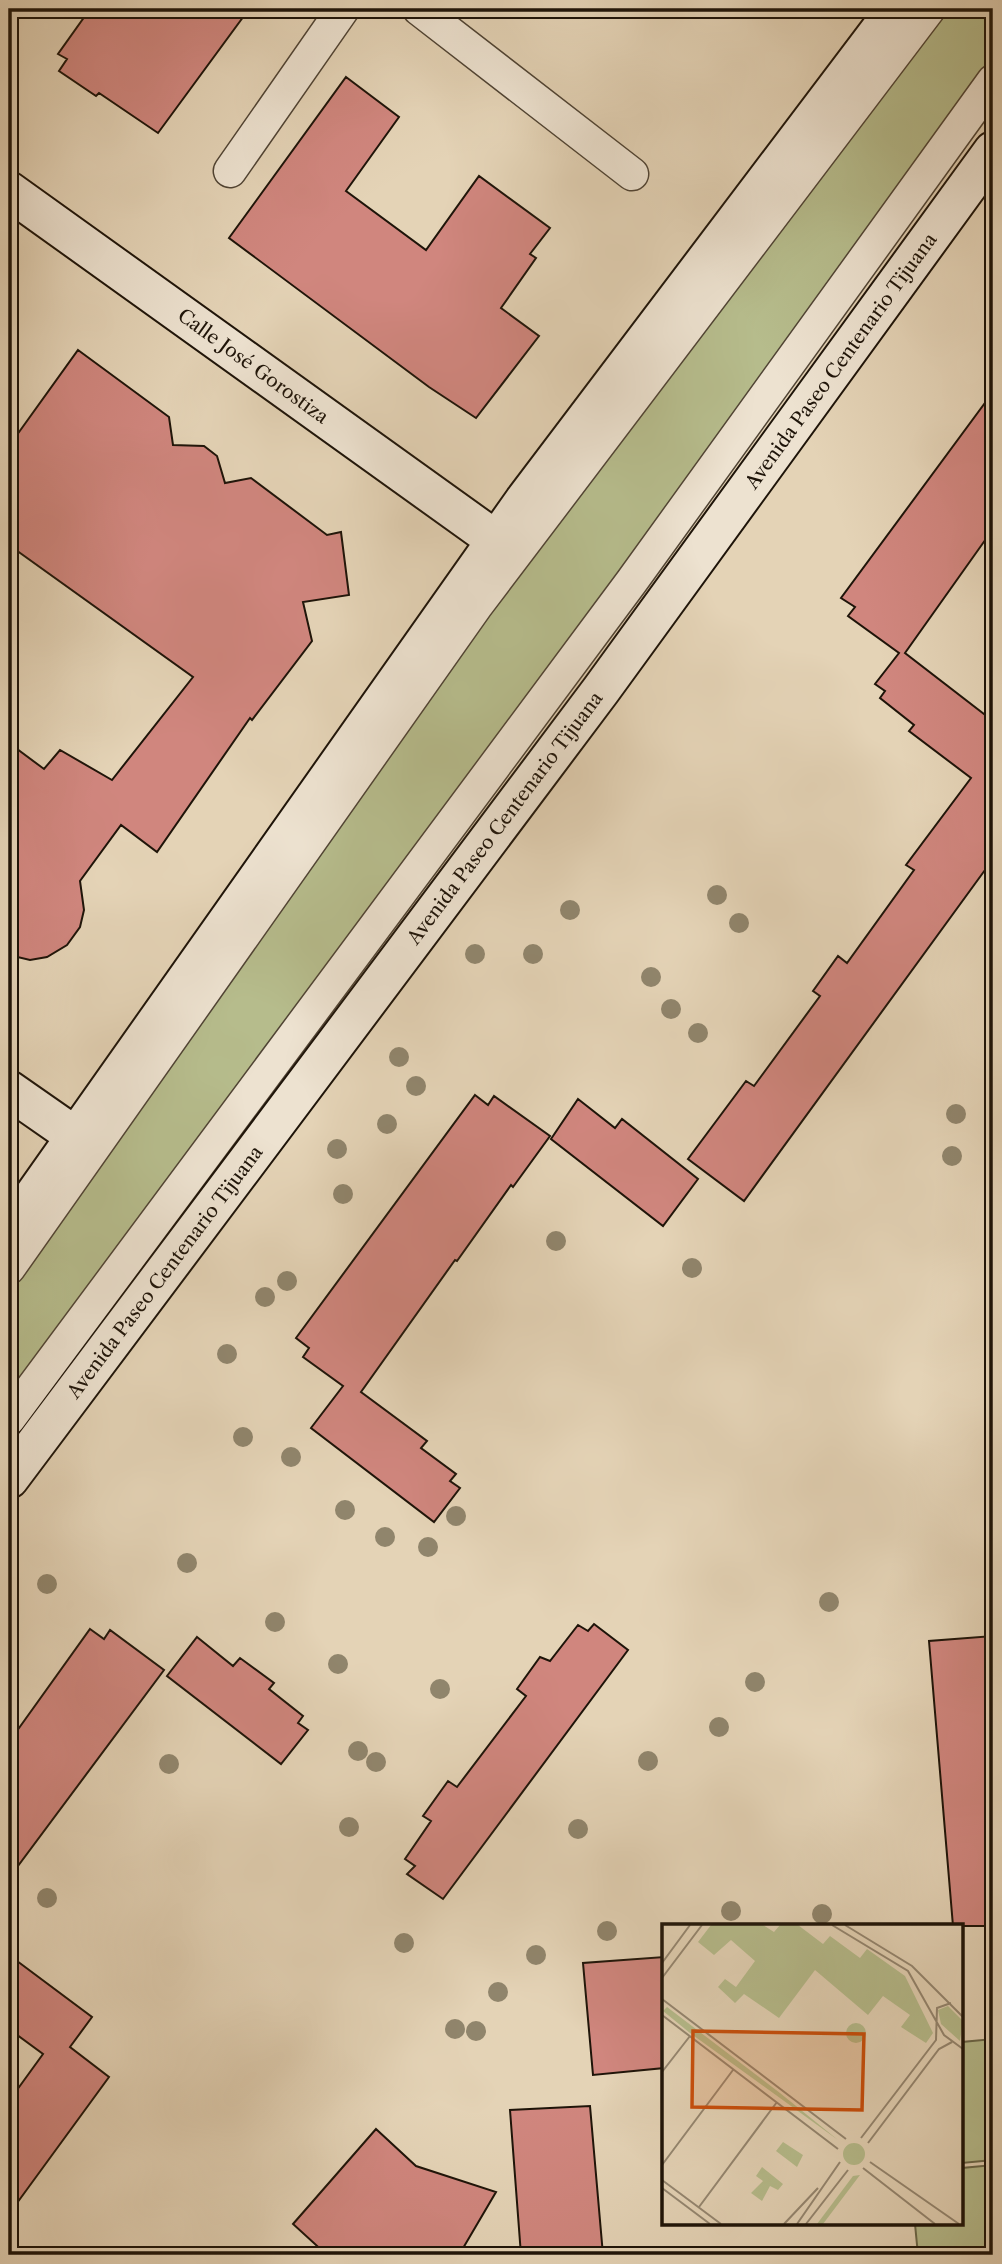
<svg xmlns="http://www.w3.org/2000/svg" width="1002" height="2264" viewBox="0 0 1002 2264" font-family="'Libre Caslon Text',serif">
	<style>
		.green { fill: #b6bc8c; stroke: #6a684a; stroke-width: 2 }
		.building { fill: #d0867e; stroke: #1e1409; stroke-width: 2 }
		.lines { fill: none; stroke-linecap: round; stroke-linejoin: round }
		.lane-casing { stroke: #504434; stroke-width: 35 }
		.secondary-casing { stroke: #1e1409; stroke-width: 42 }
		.lane { stroke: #ede2d0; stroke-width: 32 }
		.secondary { stroke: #ede2d0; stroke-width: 38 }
		.tree { fill: #90856c }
		.labels { text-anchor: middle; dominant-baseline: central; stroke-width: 6; stroke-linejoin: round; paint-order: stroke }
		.street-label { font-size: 19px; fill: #1e1409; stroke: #ede2d0 }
		.inset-road { fill: none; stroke: #958771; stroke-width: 2 }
		.view { fill: #ca4f0c; fill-opacity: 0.15; stroke: #ca4f0c; stroke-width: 3.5 }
		.inset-edge { fill: none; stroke: #1e1409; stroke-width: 3.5 }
	</style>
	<rect width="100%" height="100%" fill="#e4d3b6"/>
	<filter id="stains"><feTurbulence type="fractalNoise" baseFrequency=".00286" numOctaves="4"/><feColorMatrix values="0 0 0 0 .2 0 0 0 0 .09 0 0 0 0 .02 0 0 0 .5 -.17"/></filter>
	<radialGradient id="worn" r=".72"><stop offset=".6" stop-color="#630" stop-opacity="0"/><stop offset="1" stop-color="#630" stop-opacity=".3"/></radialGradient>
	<!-- green -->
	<path class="green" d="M930,9H993V77L9,1420V1289L467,625Z
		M993,2039V2160L962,2163V2042Z
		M993,2165V2255H918L915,2224H962V2168Z"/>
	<!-- building -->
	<path class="building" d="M90,9H249L158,133L99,93L96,96L59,71L67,59L58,54Z
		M346,77L399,117L346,191L426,250L479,176L550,228L530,254L536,258L501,308L539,336L476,418L429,387L229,238Z
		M78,350L169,417L173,445L204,446L217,456L225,483L251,478L327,535L341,532L349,595L303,602L312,641L252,720L250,718L157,852L121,825L80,881L84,910L80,927L67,945L47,957L30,960L9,955V743L44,769L60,750L112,780L193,677L9,545V446Z
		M993,392V529L905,653L993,721V859L744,1201L688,1159L746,1081L754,1086L820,996L813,991L838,956L847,963L914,870L906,865L971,778L909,731L914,725L880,698L885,691L875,684L899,653L848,616L855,607L841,598Z
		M475,1095L488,1105L494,1096L550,1136L513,1187L511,1185L457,1261L455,1260L361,1392L427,1441L421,1448L456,1474L450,1481L460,1488L434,1522L311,1428L343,1386L303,1357L309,1348L296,1338Z
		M578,1099L615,1128L622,1119L698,1179L663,1226L551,1139Z
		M594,1624L628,1650L443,1899L407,1874L415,1866L405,1859L431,1821L423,1816L448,1781L457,1787L526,1696L517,1689L540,1657L550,1661L578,1625L588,1631Z
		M90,1629L104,1639L110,1630L164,1670L9,1878V1742Z
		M993,1636V1926H953L929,1641Z
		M197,1637L233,1666L240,1658L274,1683L269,1689L303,1716L298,1723L308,1730L281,1764L167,1676Z
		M9,1955L92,2017L70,2047L109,2077L9,2214V2101L43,2054L9,2029Z
		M664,1957V2068L593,2075L583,1963Z
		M590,2106L603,2255H521L510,2110Z
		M376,2129L416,2166L496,2192L459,2255H327L293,2224Z"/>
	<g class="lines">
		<!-- lane casing -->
		<g class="lane-casing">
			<path id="lane" d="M419,9L632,174
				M230,171L343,9
				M9,1268L477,605L929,9
				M9,1419L632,581L993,81"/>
		</g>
		<!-- secondary casing -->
		<g class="secondary-casing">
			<path id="secondary" d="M9,191L497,541
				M9,1090L75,1136
				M9,1231L524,501L896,9
				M9,1479L601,690L993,151"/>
		</g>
		<!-- lane -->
		<use href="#lane" class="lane"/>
		<!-- secondary -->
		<use href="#secondary" class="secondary"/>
	</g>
	<!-- trees -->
	<g class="tree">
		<circle cx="717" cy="895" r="10"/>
		<circle cx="570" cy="910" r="10"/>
		<circle cx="739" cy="923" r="10"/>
		<circle cx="475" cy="954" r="10"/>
		<circle cx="533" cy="954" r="10"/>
		<circle cx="651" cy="977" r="10"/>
		<circle cx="671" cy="1009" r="10"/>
		<circle cx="698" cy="1033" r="10"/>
		<circle cx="399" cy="1057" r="10"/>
		<circle cx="416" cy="1086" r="10"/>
		<circle cx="956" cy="1114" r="10"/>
		<circle cx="387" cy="1124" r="10"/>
		<circle cx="337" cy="1149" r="10"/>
		<circle cx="952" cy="1156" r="10"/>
		<circle cx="343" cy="1194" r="10"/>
		<circle cx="556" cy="1241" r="10"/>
		<circle cx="692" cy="1268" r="10"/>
		<circle cx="287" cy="1281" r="10"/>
		<circle cx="265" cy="1297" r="10"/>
		<circle cx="227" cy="1354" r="10"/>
		<circle cx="243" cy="1437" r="10"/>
		<circle cx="291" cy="1457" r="10"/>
		<circle cx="345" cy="1510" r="10"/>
		<circle cx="456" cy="1516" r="10"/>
		<circle cx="385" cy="1537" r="10"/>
		<circle cx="428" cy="1547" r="10"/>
		<circle cx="187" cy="1563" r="10"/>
		<circle cx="47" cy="1584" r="10"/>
		<circle cx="829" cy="1602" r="10"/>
		<circle cx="275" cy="1622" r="10"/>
		<circle cx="338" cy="1664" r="10"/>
		<circle cx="755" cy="1682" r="10"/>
		<circle cx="440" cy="1689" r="10"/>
		<circle cx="719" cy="1727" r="10"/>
		<circle cx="358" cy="1751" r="10"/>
		<circle cx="648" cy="1761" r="10"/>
		<circle cx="376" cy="1762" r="10"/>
		<circle cx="169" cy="1764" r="10"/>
		<circle cx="349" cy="1827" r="10"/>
		<circle cx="578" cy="1829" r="10"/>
		<circle cx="47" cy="1898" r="10"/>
		<circle cx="731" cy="1911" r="10"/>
		<circle cx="822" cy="1914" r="10"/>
		<circle cx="607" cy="1931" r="10"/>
		<circle cx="404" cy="1943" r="10"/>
		<circle cx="536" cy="1955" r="10"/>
		<circle cx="498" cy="1992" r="10"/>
		<circle cx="455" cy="2029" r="10"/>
		<circle cx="476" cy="2031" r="10"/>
	</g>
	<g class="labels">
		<!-- street labels -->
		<g class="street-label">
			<text transform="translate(841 361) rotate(-54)">Avenida Paseo Centenario Tijuana</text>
			<text transform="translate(253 366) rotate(36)">Calle José Gorostiza</text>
			<text transform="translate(505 818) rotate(-53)">Avenida Paseo Centenario Tijuana</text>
			<text transform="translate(165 1272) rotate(-53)">Avenida Paseo Centenario Tijuana</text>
		</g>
	</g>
	<!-- overview -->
	<g transform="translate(662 1924)">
		<rect width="301" height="301" fill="#e4d3b6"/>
		<path d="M49,1H101L112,8L118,1H136L161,20L168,12L198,34L205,25L243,52L271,109L264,119L239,103L248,91L221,72L206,91L153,46L117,94L82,70L73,79L56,63L63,55L74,63L93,37L69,16L52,31L36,18ZM286,82L301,97L298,117L279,100L276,86ZM5,83L118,169L176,216L28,109L1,87ZM184 109a10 10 0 1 1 20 0a10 10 0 1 1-20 0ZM121,218L141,231L135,243L114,227ZM181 230a11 11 0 1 1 22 0a11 11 0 1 1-22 0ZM100,243L121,260L116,266L108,262L100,277L89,269L101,257L94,252ZM198,251L161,300H155L191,252Z" fill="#b6bc8c"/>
		<path class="inset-road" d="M170,1L246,47L282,111L301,125M183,1L250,42L301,93M0,39L28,1M0,54L40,1M0,75L184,215M0,91L176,225M0,148L28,112M199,214L274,116L275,84L289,79M206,219L277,125L290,118M208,238L297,300M0,241L71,146M201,244L273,300M0,256L59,300M0,264L48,300M37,283L115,178M122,300L156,264M135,300L178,238M144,300L186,246"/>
		<path class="view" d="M31,107L202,110L200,186L30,183Z"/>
		<rect width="301" height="301" class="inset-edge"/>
	</g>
	<!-- margin -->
	<rect width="1002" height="2264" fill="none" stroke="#e4d3b6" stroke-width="35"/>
	<rect x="10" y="10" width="981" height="2243" fill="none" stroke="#1e1409" stroke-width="3.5"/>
	<rect x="18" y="18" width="967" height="2229" fill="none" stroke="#1e1409" stroke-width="2"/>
	<rect width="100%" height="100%" filter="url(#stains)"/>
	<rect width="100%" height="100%" fill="url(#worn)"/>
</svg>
